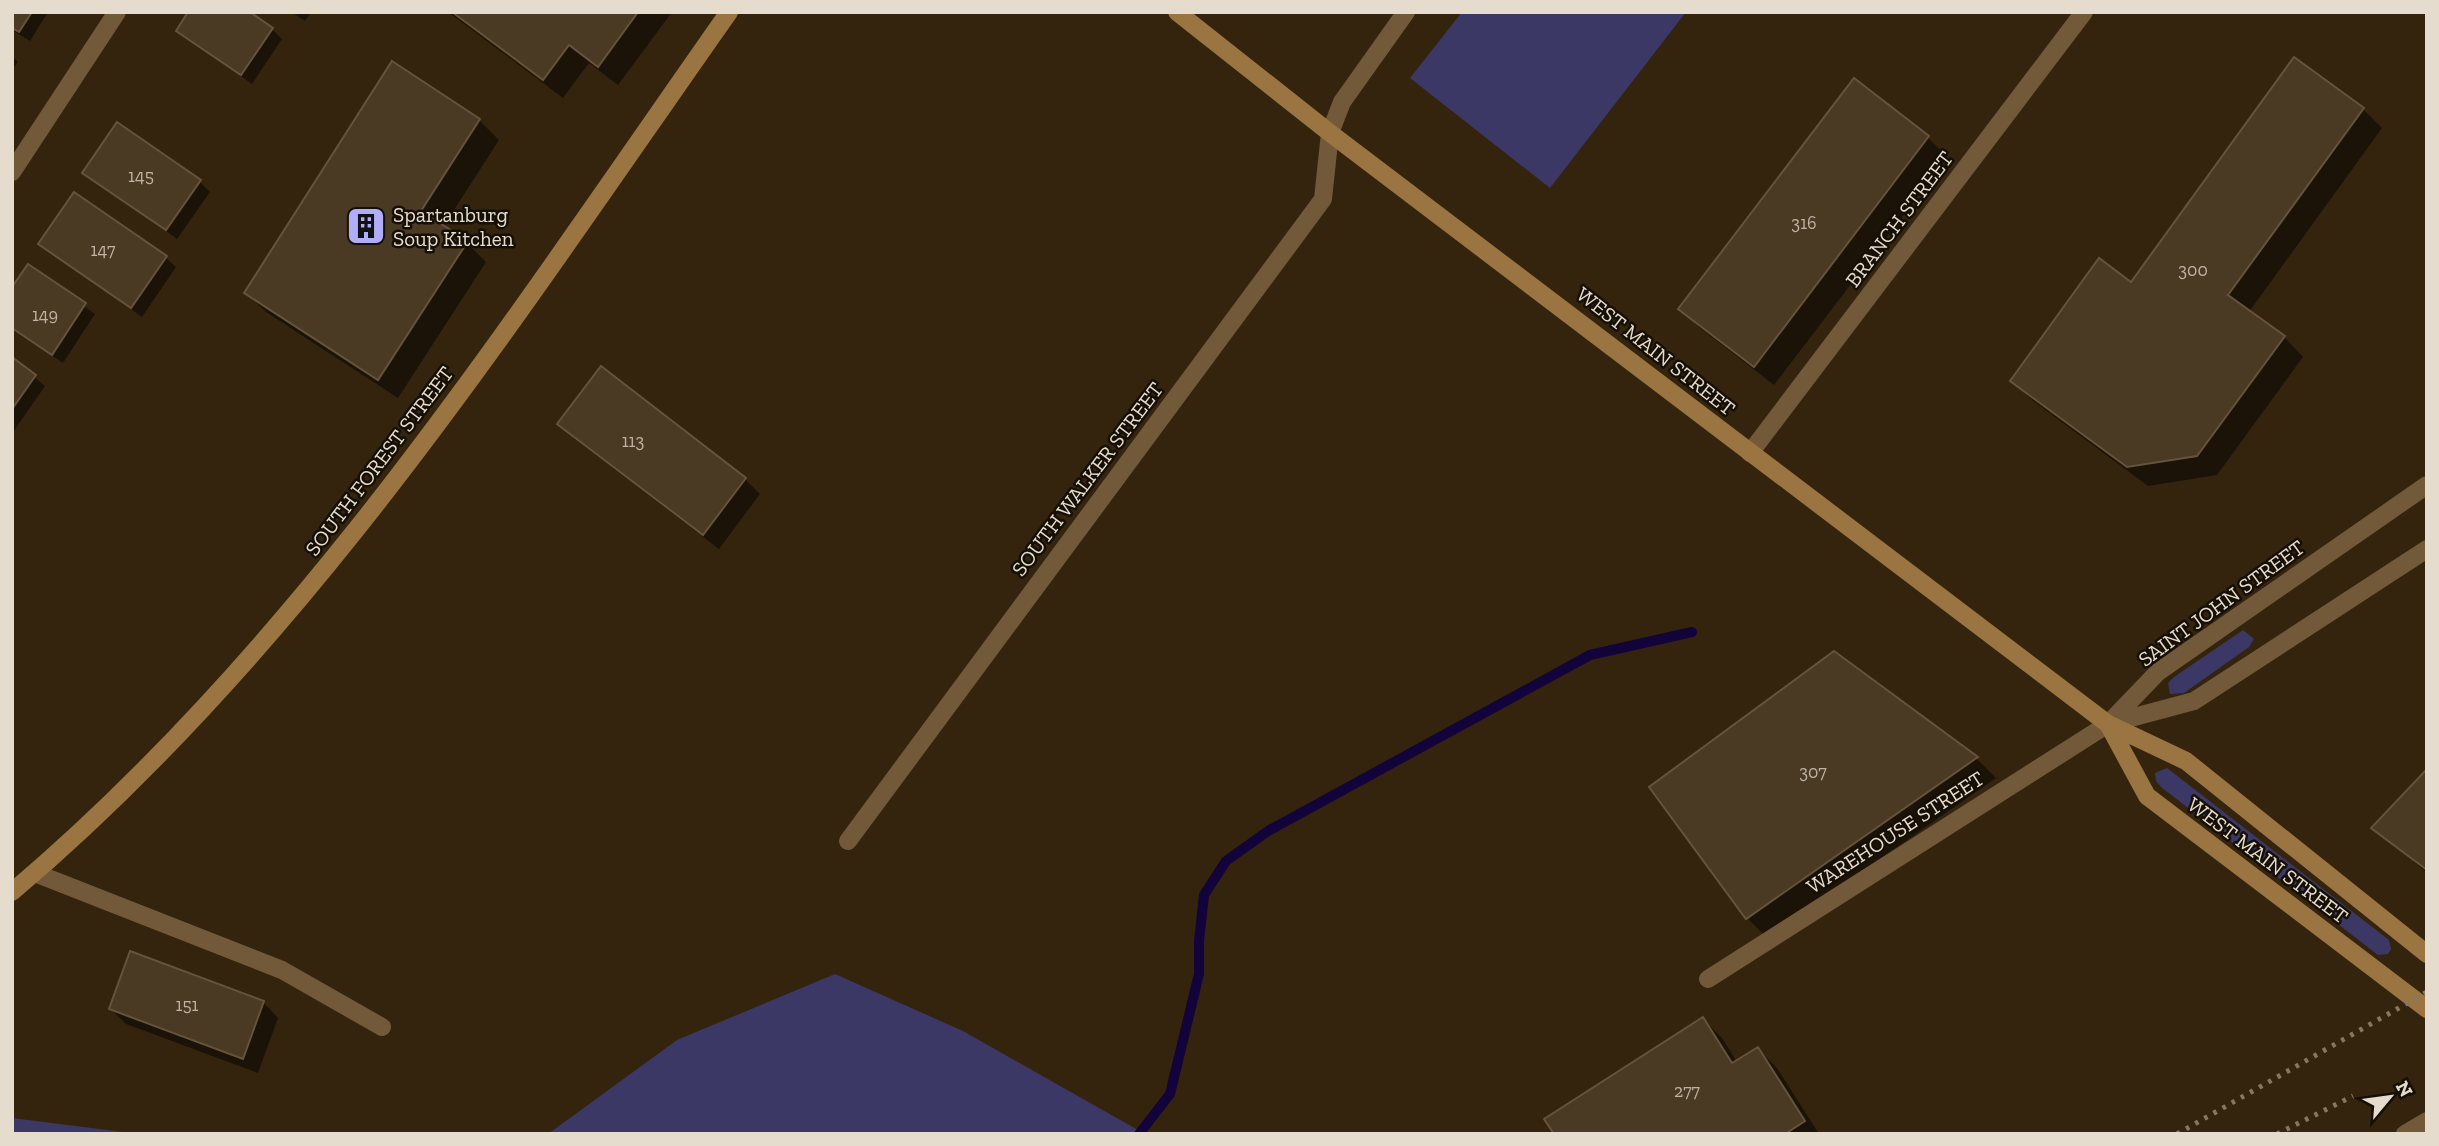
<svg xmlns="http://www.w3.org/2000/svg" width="2439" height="1146" viewBox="0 0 2439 1146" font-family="'Zilla Slab',serif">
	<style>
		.green { fill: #3b3865 }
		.shadow { fill: #0007 }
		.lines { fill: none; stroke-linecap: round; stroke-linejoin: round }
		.stream { stroke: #12033b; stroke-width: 10 }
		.building { fill: #4a3923; stroke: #65533b; stroke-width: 2 }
		.lane { stroke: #71593a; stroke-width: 18 }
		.street { stroke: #71593a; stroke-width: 18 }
		.secondary { stroke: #9a7441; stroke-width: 18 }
		.rail { stroke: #857765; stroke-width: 5; stroke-dasharray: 3.5 7; stroke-linecap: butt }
		.labels { text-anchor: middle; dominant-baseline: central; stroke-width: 5; stroke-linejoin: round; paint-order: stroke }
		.number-label { font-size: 18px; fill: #bfb3a3 }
		.poi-label { font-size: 21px; fill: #e6dcce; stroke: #160f06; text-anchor: start }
		.street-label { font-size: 21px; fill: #e6dcce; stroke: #160f06 }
	</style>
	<rect width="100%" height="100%" fill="#34240e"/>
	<!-- green -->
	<path class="green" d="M1462,12H1686L1550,188L1410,78Z
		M2243,630L2254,639L2249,647L2184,693L2170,694L2168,683L2174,677Z
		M2167,768L2389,940L2391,949L2388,954L2378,955L2161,787L2156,781L2155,773Z
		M835,974L963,1031L1145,1134H548L677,1040Z
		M12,1118L139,1134H12Z"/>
	<!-- shadow -->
	<path class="shadow" d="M12,12H48L30,41L12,30Z
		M291,12H311L305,21Z
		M448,12H672L618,85L589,63L563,98Z
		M272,29L282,39L252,84L178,31Z
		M12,56L18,62L12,70Z
		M393,64L479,120L499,140L443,227L467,243L486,262L398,398L266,312L246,293Z
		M1854,81L1928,138L1948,157L1774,385L1700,328L1681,309Z
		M2363,109L2382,128L2249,312L2284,337L2303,357L2217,475L2148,486L2032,400L2012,381Z
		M84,172L200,182L210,192L177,239Z
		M41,244L165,257L176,267L142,317Z
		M28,266L95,314L63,363L12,329V290Z
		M12,359L45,386L13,432H12Z
		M560,424L745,479L760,494L719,549L575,439Z
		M1834,653L1977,759L1996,778L1767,938L1747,918L1651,787Z
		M2427,771V873L2374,828Z
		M263,1002L278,1018L258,1073L126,1024L111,1009Z
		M1703,1019L1722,1038L1737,1062L1758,1049L1777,1068L1819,1134H1556Z"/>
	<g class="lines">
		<!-- stream -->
		<path class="stream" d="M1139,1134L1170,1094L1199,974V941L1204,895L1226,861L1268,831L1590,655L1692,632"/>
	</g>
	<!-- building -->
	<path class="building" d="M12,12H32L19,32L12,28Z
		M188,12H250L273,28L241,75L176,31Z
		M452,12H638L598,67L569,45L543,80Z
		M2294,57L2364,108L2228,295L2285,336L2197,456L2127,467L2010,381L2099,258L2131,282Z
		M392,61L480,119L421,211L468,241L378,380L244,293Z
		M1854,78L1929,136L1754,367L1678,309Z
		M117,122L201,180L166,230L82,173Z
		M74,192L167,256L131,308L38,244Z
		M28,264L86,303L52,355L12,328V287Z
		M12,357L36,375L12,409Z
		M601,366L746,478L703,535L557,424Z
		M1834,651L1978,757L1746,919L1649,787Z
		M2427,769V870L2371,828Z
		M130,951L264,1001L243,1059L109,1009Z
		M1703,1017L1732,1063L1758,1047L1805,1121L1785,1134H1554L1544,1119Z"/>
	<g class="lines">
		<!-- lane -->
		<path class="lane" d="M35,873L282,970L382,1027"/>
		<!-- street -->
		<path class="street" d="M12,172L117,12
			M1750,453L2084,12
			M2108,724L2194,701L2427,549
			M848,841L1323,199L1330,133L1342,102L1406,12
			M1708,979L2108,724L2158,672L2427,485
			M2405,1134L2427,1121"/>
		<!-- secondary -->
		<path class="secondary" d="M1177,12L1330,133L2108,724L2186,761L2427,954
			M2108,724L2147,796L2427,1009
			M12,892C304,645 511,322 729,12"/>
		<!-- rail -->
		<path class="rail" d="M2177,1134L2427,992
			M2277,1134L2353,1096"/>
	</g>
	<!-- icons -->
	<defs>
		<g id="building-square" transform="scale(2.0125)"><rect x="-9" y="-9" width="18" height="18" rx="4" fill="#b1adfa" stroke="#160f06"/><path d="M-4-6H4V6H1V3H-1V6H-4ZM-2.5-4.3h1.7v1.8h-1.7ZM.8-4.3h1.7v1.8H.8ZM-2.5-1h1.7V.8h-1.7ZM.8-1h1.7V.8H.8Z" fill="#111"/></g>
	</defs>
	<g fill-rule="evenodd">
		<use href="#building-square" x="366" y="226"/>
	</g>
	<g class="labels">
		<!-- number labels -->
		<g class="number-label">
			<text x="141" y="176">145</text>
			<text x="1804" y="223">316</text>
			<text x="103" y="250">147</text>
			<text x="2193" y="270">300</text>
			<text x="45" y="315">149</text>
			<text x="633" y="441">113</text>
			<text x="1813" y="772">307</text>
			<text x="187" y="1005">151</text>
			<text x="1687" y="1091">277</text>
		</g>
		<!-- poi labels -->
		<g class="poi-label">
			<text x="393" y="214">Spartanburg<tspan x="393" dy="24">Soup Kitchen</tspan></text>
		</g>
		<!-- street labels -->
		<g class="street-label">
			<text transform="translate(1899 219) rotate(-53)">BRANCH STREET</text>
			<text transform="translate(1656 351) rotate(38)">WEST MAIN STREET</text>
			<text transform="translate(379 461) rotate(-53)">SOUTH FOREST STREET</text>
			<text transform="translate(1087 479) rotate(-53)">SOUTH WALKER STREET</text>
			<text transform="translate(2221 603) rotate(-36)">SAINT JOHN STREET</text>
			<text transform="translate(1895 832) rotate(-33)">WAREHOUSE STREET</text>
			<text transform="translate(2268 860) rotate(37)">WEST MAIN STREET</text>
		</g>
	</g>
	<!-- border -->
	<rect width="2439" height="1146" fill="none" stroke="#e6dcce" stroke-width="28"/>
	<!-- north arrow -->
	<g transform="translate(2390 1097) rotate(61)" stroke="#160f06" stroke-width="5" paint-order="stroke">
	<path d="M0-5L12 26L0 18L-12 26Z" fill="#e6dcce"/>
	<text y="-10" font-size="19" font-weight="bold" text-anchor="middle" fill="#e6dcce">N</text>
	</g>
</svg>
